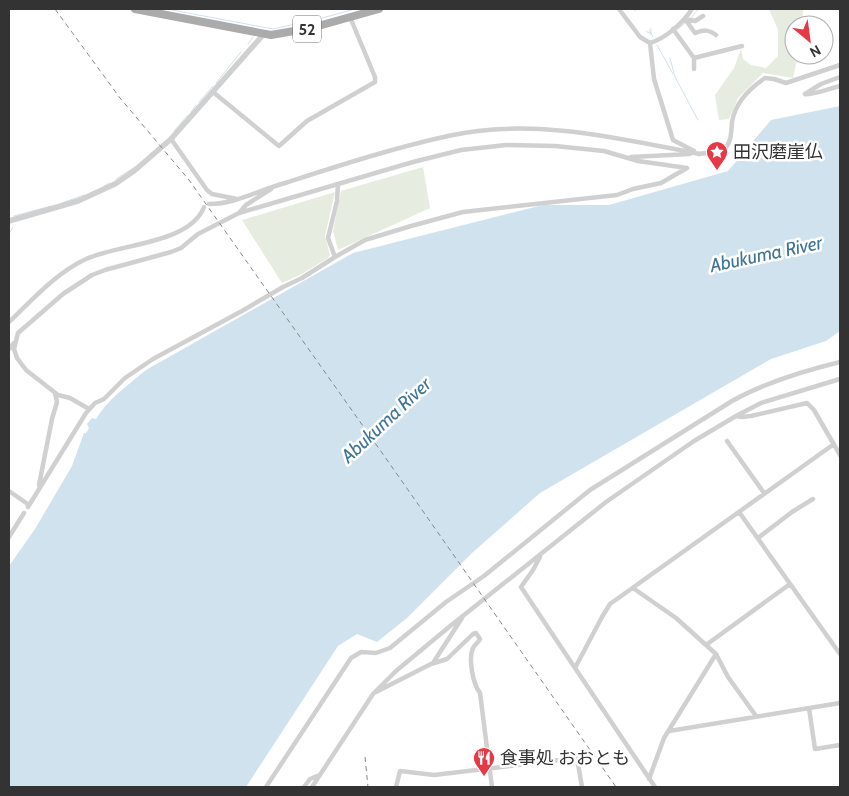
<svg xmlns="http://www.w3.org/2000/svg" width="849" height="796" viewBox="0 0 849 796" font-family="Cabin,'Noto Sans JP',sans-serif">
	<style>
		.green { fill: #e6ecdf }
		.water { fill: #cfe2ee }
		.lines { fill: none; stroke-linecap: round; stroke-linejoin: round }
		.stream { stroke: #cfe2ee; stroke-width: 1 }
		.minor { stroke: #d0d0d0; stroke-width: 4.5 }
		.tertiary { stroke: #d0d0d0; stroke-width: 5.5 }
		.primary { stroke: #ababab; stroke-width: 8 }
		.rail { stroke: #888; stroke-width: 1; stroke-dasharray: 5 4; stroke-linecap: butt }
		.labels { text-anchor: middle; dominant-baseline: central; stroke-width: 5; stroke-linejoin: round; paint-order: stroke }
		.shield { fill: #fff; stroke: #707070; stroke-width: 1 }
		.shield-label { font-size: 16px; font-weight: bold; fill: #333 }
		.poi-label { font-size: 18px; fill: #333; stroke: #fff; text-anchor: start }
		.water-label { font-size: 19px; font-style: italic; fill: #3f7597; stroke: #fff }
	</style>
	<rect width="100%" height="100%" fill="#fff"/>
	<!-- green -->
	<path class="green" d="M769,9L803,10L802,25H794V55H798L793,78L763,73L738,98L729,119L719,120L715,95L734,68L741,49L743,59L751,65L766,68L778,56V30Z
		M423,167L430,208L338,250L333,231L341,191Z
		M335,192L325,236L330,255L328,258L300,275L282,283L242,220Z"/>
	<!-- water -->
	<path class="water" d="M840,106V331L826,341L771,359L540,493L472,553L407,618L377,642L357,634L338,646L246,787H9V566L35,529L72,466L84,433H86L89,428L87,424L92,418L96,419C107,400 129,384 146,370L353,253L543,205H609L728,171L771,120Z"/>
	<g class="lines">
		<!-- stream -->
		<path class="stream" d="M167,9L273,29L313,20
			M637,9L638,10
			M635,11V9
			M691,18L698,9
			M315,20L355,9
			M651,28V34
			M678,29L685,23
			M649,30L653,37
			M646,31L651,34
			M248,44L253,37
			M657,45L673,74
			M670,58L675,77L698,120
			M216,83L241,52
			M199,102L213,86
			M191,112L196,105
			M174,131L188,115
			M735,150L739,157
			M116,179L135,167
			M104,186L110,183
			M62,203L84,195
			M14,216L51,206
			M9,234L13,227"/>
		<!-- minor -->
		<path class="minor" d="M619,9L640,37L650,43C666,38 683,23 692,9
			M685,19L695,33C704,30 708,29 716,35
			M686,19L695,21L703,16
			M673,29L694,58L742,46
			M650,43L654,79L673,140L694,151
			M694,69V58
			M840,77L821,84L805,94C811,96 831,88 840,86
			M213,92L279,146L307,121L375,82V77L350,17
			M171,139L207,190L212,194L237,199
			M698,154L723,151C732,142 731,133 732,122C735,103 750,88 765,78L774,79L786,83L840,65
			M631,157L690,154
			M209,204C236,204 259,190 285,183C338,166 393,148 448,136C531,117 618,138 700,154
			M239,213L246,205L271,189
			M335,257L328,238L337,201L338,184
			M9,322C33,299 56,273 86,259C118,244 190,244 204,207
			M9,349L14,343
			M89,409L70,398L58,395L26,370L17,358L14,349L18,333L63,294L92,275L105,270L171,252L181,248L198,234L239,213L413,162L461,150L506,145L555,146L604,151L638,161L687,168
			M736,416L742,417L751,416L807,403L814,410L840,455
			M727,441L764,493
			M39,485L52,419L57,402L55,393
			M9,491L29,505
			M28,507L86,413L95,403L104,399L125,378L153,359L242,311L283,287L302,278L335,257L365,240L411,226L463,212L617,195L633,189L661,183L687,168
			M739,512L840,654
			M9,537L24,513
			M758,538L792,512L813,499
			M540,557L533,570L521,587L575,668
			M633,588L676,618L716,654L728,677L756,716
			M706,645L790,584
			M433,663L462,618
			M376,692L431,664L447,659L473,634L476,633L480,639C479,642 475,644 473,648C468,659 473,684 480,693L492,787
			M809,708L815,749L840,745
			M669,731L840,703
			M649,779L664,738L716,654
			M266,787L351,658L361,652L376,653L390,648L446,602L484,576L590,490L732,401C766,382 803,371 840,362
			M304,787L310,779L317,776
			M312,787L373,694L396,671L449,627L606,502L694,441L736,416L761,403L840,379
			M396,787L400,771L434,775L577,758L582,787
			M655,787L575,668L602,617L610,604L834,444"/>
		<!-- tertiary -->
		<path class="tertiary" d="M9,221L78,201L115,184L134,171L171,139L263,35"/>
		<!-- primary -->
		<path class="primary" d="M135,9L271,35L311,28L379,9"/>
		<!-- rail -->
		<path class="rail" d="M55,9L120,98L189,180L392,467L616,787
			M365,757L368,787"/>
	</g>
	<!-- icons -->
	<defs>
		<g id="sight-pin" transform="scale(1.125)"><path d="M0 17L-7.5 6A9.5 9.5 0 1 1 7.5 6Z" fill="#e63946" stroke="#fff"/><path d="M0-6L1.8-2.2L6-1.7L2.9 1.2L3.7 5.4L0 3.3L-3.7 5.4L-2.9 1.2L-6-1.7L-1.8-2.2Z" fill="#fff"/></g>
		<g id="restaurant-pin" transform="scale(1.125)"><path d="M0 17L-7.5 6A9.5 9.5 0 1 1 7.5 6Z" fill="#e63946" stroke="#fff"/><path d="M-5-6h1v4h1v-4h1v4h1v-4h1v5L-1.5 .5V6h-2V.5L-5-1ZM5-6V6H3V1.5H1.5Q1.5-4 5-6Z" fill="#fff"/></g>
	</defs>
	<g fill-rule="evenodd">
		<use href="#sight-pin" x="717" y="152"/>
		<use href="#restaurant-pin" x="484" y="758"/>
	</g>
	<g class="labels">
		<!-- shield labels -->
		<rect class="shield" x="293" y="15.5" width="28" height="27" rx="4"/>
		<g class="shield-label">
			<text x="307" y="29">52</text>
		</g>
		<!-- poi labels -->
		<g class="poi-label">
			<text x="733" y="152">田沢磨崖仏</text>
			<text x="500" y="758">食事処 おおとも</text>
		</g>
		<!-- water labels -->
		<g class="water-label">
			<text transform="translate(766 254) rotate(-12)">Abukuma River</text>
			<text transform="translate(386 420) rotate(-43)">Abukuma River</text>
		</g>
	</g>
	<!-- border -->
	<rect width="849" height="796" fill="none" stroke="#333333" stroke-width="20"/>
	<!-- north arrow -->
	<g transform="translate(809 40) rotate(151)"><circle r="24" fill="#ffffff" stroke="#adadad"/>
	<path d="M0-4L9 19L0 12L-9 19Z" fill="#e63946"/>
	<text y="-8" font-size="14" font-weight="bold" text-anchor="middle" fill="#333333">N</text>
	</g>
</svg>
